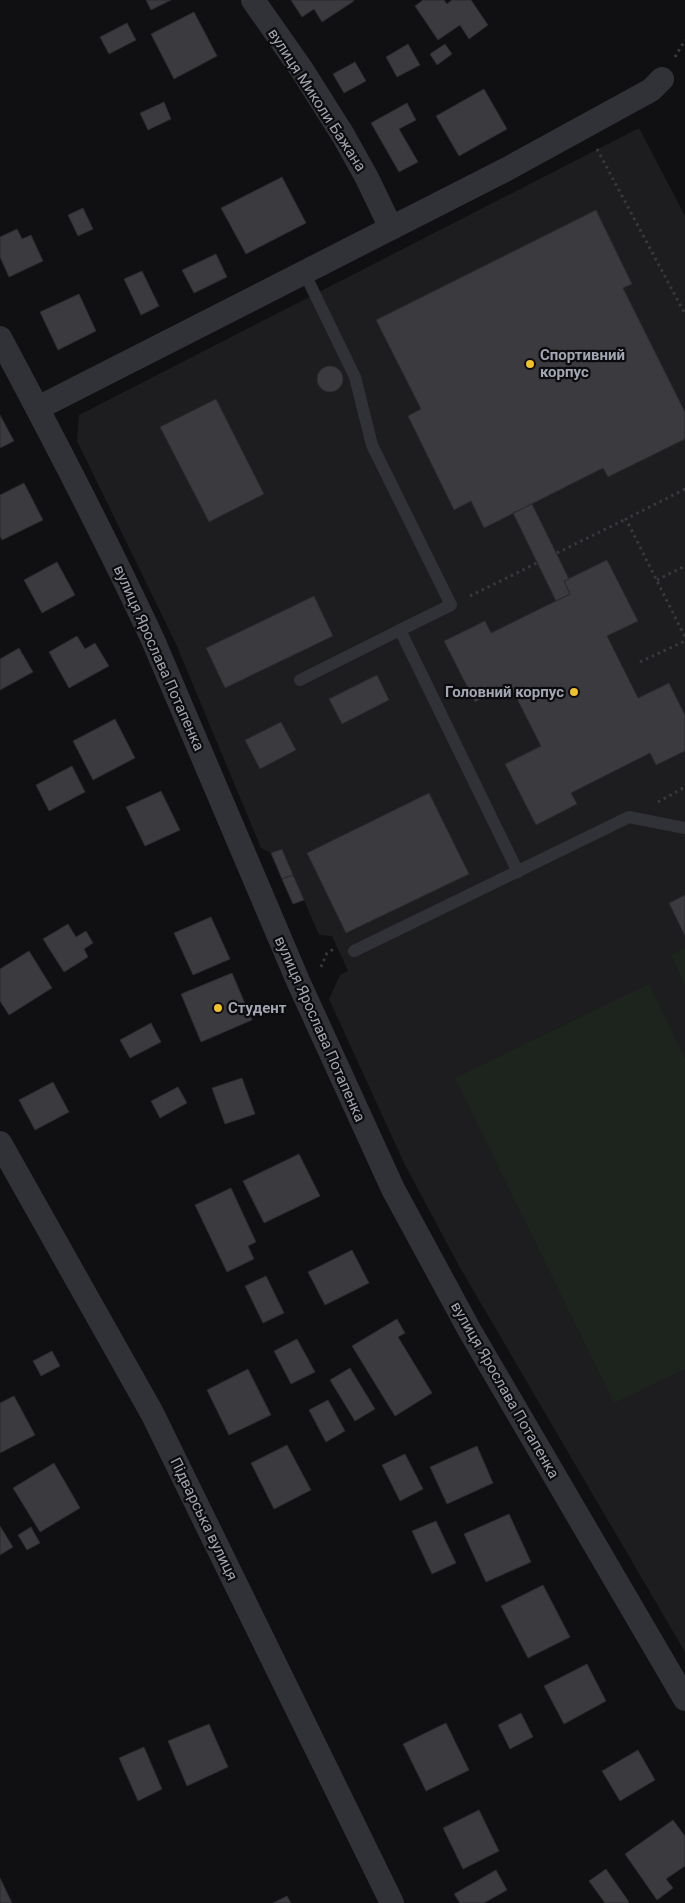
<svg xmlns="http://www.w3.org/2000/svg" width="685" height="1903" viewBox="0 0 685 1903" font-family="Roboto,sans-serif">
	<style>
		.built { fill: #1d1c1f }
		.green { fill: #1d241e }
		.building { fill: #3b3a3f; stroke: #2b2a2e }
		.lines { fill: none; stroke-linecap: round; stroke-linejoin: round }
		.path { stroke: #37393e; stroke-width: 3; stroke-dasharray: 2.5 4; stroke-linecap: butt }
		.service { stroke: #313237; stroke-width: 12 }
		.minor { stroke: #313237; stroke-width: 24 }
		.poi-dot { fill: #f0c12a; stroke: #0c0b0d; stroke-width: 2 }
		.labels { text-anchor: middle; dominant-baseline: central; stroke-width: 4.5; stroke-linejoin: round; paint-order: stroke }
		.street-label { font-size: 15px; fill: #a2a5b2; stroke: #0c0b0d }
		.poi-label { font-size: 15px; font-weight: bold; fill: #a2a5b2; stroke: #0c0b0d; text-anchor: start }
	</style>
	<rect width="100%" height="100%" fill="#101012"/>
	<!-- built -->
	<path class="built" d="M639,128L685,216V1652L459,1266L404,1163L329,999L340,975L348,971L332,936L319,935L282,849L271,853L261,848L176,644L77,441L79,415Z"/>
	<!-- green -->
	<path class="green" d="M685,948V985L671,955Z
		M649,984L685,1058V1369L614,1403L455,1078Z"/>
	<!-- building -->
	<path class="building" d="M146,0H171L151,10Z
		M291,0H353L354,1L322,22L314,9L302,17Z
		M423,0H444L447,4L452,0H471L488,25L469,39L460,25L438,40L415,6Z
		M194,12L217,56L174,79L151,34Z
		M127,23L136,40L109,54L100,37Z
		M408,44L420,65L397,77L386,57Z
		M445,44L452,54L437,65L430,54Z
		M355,62L366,81L344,93L333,74Z
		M484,89L507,129L459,156L436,116Z
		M164,102L171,119L148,130L140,113Z
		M407,103L416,120L399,129L418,162L399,172L371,123Z
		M282,177L306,223L246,254L221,208Z
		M83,208L93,229L78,236L68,215Z
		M596,210L632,284L623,288L685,412V439L608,477L603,468L484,528L471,501L454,510L408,416L421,409L376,320Z
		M17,229L22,239L31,235L43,261L9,277L0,257V237Z
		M216,254L227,277L194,293L182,270Z
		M142,271L159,306L141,315L124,279Z
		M79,294L96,331L58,350L40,312Z
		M317 379a13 13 0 1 1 26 0a13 13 0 1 1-26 0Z
		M216,399L264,494L209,522L160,427Z
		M0,415L14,441L0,448Z
		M24,483L43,520L2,540L0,536V495Z
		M532,504L569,579L564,581L570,594L556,601L513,513Z
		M607,560L638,621L607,636L638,698L669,683L685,715V751L656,765L650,753L571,793L577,804L536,825L505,764L541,746L510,685L475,702L444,641L485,621L491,633L570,594L564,581Z
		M57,562L75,595L42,613L24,580Z
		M314,596L333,636L225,688L206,648Z
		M77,636L85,649L95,643L109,666L69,688L49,652Z
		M19,648L33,672L0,690V659Z
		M377,675L389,700L342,724L329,699Z
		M115,719L135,758L93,780L73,741Z
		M281,722L296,750L260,769L245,740Z
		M72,766L85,792L49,811L36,785Z
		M161,791L180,830L145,846L126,807Z
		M429,793L469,874L346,933L307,853Z
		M282,849L293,875L282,879L271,853Z
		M293,875L304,900L293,904L282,879Z
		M685,895V936L669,903Z
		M211,917L230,959L193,975L174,933Z
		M68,924L76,937L86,931L93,943L84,949L88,957L64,972L43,939Z
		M29,951L52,988L9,1015L0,1001V969Z
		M232,973L252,1020L201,1042L181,994Z
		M151,1023L161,1042L130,1058L120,1040Z
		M242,1078L255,1114L225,1124L212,1088Z
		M53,1082L69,1112L35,1130L19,1100Z
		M178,1087L187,1103L160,1118L151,1101Z
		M299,1154L320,1196L264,1223L243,1181Z
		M231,1188L256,1242L248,1246L254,1259L227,1272L195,1205Z
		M352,1250L369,1283L325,1305L308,1272Z
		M266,1276L284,1313L263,1323L245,1286Z
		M397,1319L405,1333L398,1337L432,1393L395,1416L352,1346Z
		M297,1339L315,1372L291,1384L274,1351Z
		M52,1351L60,1366L41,1376L33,1361Z
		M350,1368L375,1409L355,1421L330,1380Z
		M248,1369L271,1415L229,1435L207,1390Z
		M14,1396L35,1435L0,1453V1403Z
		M328,1400L345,1431L326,1442L309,1410Z
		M287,1445L311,1490L274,1509L251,1463Z
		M477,1446L493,1483L447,1504L430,1467Z
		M405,1454L423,1489L400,1501L382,1465Z
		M54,1463L80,1508L40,1532L13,1488Z
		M509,1514L531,1562L486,1582L464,1534Z
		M436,1521L456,1563L432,1574L412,1531Z
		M0,1526L13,1547L0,1555Z
		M31,1527L40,1543L27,1550L18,1535Z
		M543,1585L570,1637L528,1658L501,1606Z
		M587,1664L606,1701L564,1724L544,1686Z
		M521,1713L533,1737L510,1749L498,1725Z
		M446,1723L469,1770L426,1791L403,1744Z
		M209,1724L228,1767L187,1786L168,1741Z
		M144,1747L162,1789L138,1801L119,1758Z
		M638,1750L655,1780L620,1801L602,1771Z
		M479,1810L499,1851L463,1869L443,1828Z
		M673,1820L685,1836V1866L666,1879L673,1888L657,1900L625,1854Z
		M606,1869L629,1902L627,1903H605L589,1881Z
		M496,1870L507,1890L484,1903H460L454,1894Z
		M0,1878L12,1903H0Z
		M287,1896L291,1903H273Z"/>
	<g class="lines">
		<!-- path -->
		<path class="path" d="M675,57L685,40
			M597,149L685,314
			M685,489L626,519L685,637
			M557,553L626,519
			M657,580L685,566
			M470,596L537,563
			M640,662L685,641
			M658,802L685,787
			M321,967L327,953L335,948"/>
		<!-- service -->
		<path class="service" d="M304,272L355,377L372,445L451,605L400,630L518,872
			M300,680L400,630
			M354,951L629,817L685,828"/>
		<!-- minor -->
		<path class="minor" d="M253,0L302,70L343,135L367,178L391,228
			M0,338C53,437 105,537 153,640L298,981L393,1189L470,1331L685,1699
			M38,408L507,169L651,90L662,79
			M0,1143L152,1413L392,1903"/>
	</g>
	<!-- markers -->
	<g class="poi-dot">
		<circle cx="530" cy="364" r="5"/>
		<circle cx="574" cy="692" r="5"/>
		<circle cx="218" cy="1008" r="5"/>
	</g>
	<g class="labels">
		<!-- street labels -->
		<g class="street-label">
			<text transform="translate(317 100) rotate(57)">вулиця Миколи Бажана</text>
			<text transform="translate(159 658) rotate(66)">вулиця Ярослава Потапенка</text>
			<text transform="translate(320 1029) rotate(66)">вулиця Ярослава Потапенка</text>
			<text transform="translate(505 1390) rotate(60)">вулиця Ярослава Потапенка</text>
			<text transform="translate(204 1519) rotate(64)">Підварська вулиця</text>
		</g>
		<!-- poi labels -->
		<g class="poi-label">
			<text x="540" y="355">Спортивний<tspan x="540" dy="17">корпус</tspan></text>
			<text x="564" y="692" text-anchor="end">Головний корпус</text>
			<text x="228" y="1008">Студент</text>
		</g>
	</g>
</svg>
